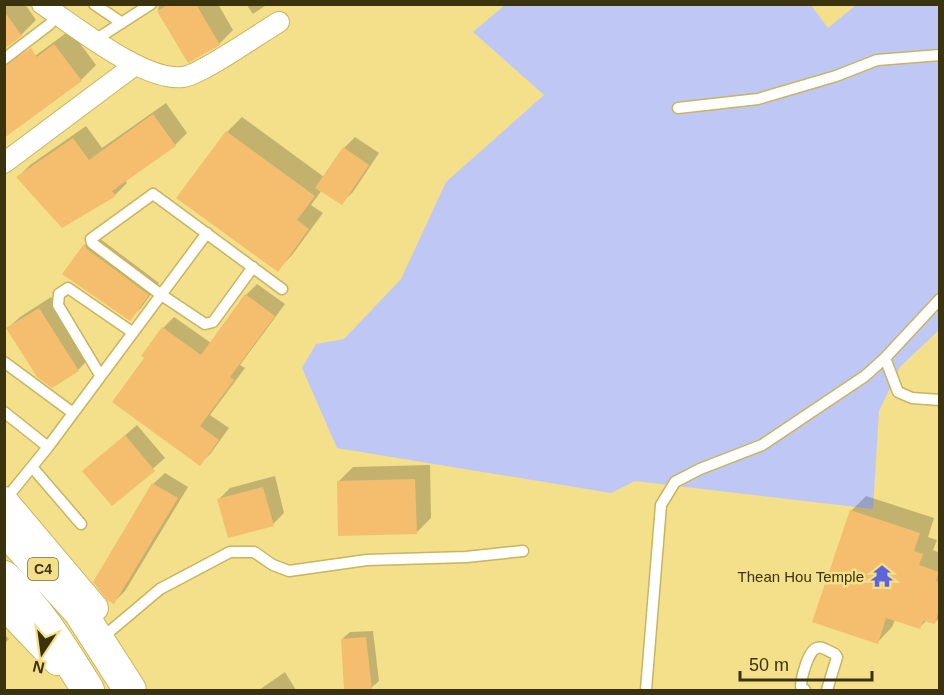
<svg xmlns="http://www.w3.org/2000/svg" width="944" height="695" viewBox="0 0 944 695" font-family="Helvetica,sans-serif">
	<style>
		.green { fill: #bfc8f5 }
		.shadow { fill: #0003 }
		.building { fill: #f4be6e }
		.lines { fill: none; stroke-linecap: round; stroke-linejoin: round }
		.service-casing { stroke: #c9b45f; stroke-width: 13 }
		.minor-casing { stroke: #c9b45f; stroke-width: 22 }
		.tertiary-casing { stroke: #c9b45f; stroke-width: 28 }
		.primary-casing { stroke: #c9b45f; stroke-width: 34 }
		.service { stroke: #fff; stroke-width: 10 }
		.minor { stroke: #fff; stroke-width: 20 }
		.tertiary { stroke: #fff; stroke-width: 26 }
		.primary { stroke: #fff; stroke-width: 32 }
		.labels { text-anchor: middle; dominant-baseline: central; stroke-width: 5; stroke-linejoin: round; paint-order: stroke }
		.shield { fill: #f4df8a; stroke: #726733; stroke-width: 1.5 }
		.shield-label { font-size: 14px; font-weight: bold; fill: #3b330e }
		.poi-label { font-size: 15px; fill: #3b330e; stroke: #f4df8a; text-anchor: end }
	</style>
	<rect width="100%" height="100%" fill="#f4df8a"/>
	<!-- green -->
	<path class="green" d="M505,5H811L828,28L856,5H939V330L900,367L879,411L873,509L635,481L611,493L337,448L302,368L316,344L344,339L401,279L446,182L544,95L473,32Z"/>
	<!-- shadow -->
	<path class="shadow" d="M4,4H25L36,20L21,35L4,47Z
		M160,4H218L233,30L219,44L189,61L158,9Z
		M246,4H268L253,14Z
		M70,30L96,65L81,80L4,79Z
		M166,103L187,133L175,145L125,180L127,183L115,195L18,177L30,165L86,126L102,148Z
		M242,117L324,177L344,148L355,137L379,153L353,192L341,203L322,190L311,205L323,213L292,255L278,270L227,132Z
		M96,234L99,238L159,283L141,308L129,319L64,274L85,245Z
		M257,284L285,304L240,365L245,368L210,415L229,428L211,453L200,464L146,358L163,328L174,317L211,343L246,295Z
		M51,297L89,359L78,370L8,328L20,317Z
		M137,425L165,458L113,504L84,471Z
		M430,465L431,518L416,533L338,482L353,467Z
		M165,473L188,487L125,591L114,602L94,582L153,484Z
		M275,476L284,513L273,524L219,499L230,488Z
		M866,496L934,518L928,537L937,540L933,550L940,553V617L934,623L927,620L919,628L895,620L892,627L878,642L851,511Z
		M373,631L379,681L371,688L342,639L350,632Z
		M4,634L9,639L4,644Z
		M285,672L296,690H259Z"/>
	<!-- building -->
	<path class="building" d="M169,4H196L220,45L188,63L157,11Z
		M4,11L22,36L4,49Z
		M54,44L82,81L4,138V66L31,48L37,57Z
		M153,114L176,146L112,191L116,196L62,228L16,177L73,138L89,160Z
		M226,131L315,196L297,220L309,229L278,272L176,198Z
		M343,147L369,165L342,205L315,188Z
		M84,244L87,249L149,295L130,321L62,274Z
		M245,294L275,316L230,377L234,380L200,426L219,440L200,466L112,402L144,358L141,356L162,327L201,355Z
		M39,308L79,371L52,388L37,377L6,328Z
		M125,435L155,471L112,506L82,471Z
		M415,479L417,534L338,536L337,481Z
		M152,483L178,498L114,604L107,600L93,582Z
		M263,487L274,526L228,538L217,499Z
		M850,510L920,533L914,551L923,554L919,565L939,572L936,581L939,582V609L935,624L923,621L920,629L886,618L878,644L812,622Z
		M366,637L372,690H344L341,639Z"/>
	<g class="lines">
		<!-- service casing -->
		<g class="service-casing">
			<path id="service" d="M94,4L122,23
				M95,40L151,4
				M4,59L50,24
				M678,108L758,99L836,76L877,60L940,55
				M253,267L213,322L205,324L160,294L92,243L91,239L153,194L282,289
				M885,358L898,392L912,398L940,400
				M4,362L73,413
				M100,375L58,305L59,294L68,288L132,332
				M4,412L48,447
				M32,467L81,524
				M5,500L48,447L207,233
				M109,632L160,589L230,552H254L273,565L289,571L367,560L466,557L523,551
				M646,690L661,505L675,482L700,469L762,445L865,376L885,358L940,299
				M805,690L801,687C801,679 808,650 817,648C822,646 830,652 835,654L837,657L827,690"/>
		</g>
		<!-- minor casing -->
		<g class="minor-casing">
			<path id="minor" d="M42,4C75,26 144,82 183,77C201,75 260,33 279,22
				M4,163L135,65"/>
		</g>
		<!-- tertiary casing -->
		<g class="tertiary-casing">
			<path id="tertiary" d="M4,500L95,608
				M4,606L57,662"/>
		</g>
		<!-- primary casing -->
		<g class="primary-casing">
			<path id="primary" d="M4,528L80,612L130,690
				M4,577C39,610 63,650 88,690"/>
		</g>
		<!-- service -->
		<use href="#service" class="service"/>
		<!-- minor -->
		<use href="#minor" class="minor"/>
		<!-- tertiary -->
		<use href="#tertiary" class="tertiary"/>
		<!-- primary -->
		<use href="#primary" class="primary"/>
	</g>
	<!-- icons -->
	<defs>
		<g id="temple-bare" transform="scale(1.8)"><path d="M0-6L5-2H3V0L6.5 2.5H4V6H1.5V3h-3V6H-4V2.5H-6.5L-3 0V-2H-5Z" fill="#5c65dc" stroke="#f4df8a" stroke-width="2.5" paint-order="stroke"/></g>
	</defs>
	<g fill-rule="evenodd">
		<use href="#temple-bare" x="882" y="576"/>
	</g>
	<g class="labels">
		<!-- shield labels -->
		<rect class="shield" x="28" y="558" width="30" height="22" rx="4.5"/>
		<g class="shield-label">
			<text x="43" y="569">C4</text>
		</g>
		<!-- poi labels -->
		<g class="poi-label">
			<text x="864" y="576">Thean Hou Temple</text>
		</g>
	</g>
	<!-- border -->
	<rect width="944" height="695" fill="none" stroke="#3b330e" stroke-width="12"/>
	<!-- north arrow -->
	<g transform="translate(42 653) rotate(193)" stroke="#f4df8a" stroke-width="4.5" paint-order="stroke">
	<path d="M0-4.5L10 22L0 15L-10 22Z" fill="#3b330e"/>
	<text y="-9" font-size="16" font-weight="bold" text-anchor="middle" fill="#3b330e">N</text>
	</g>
	<!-- scale -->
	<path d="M740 671v9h132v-9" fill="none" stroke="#3b330e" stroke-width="3"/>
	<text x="749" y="671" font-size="18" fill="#3b330e" stroke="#f4df8a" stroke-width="4.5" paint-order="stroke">50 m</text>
</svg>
